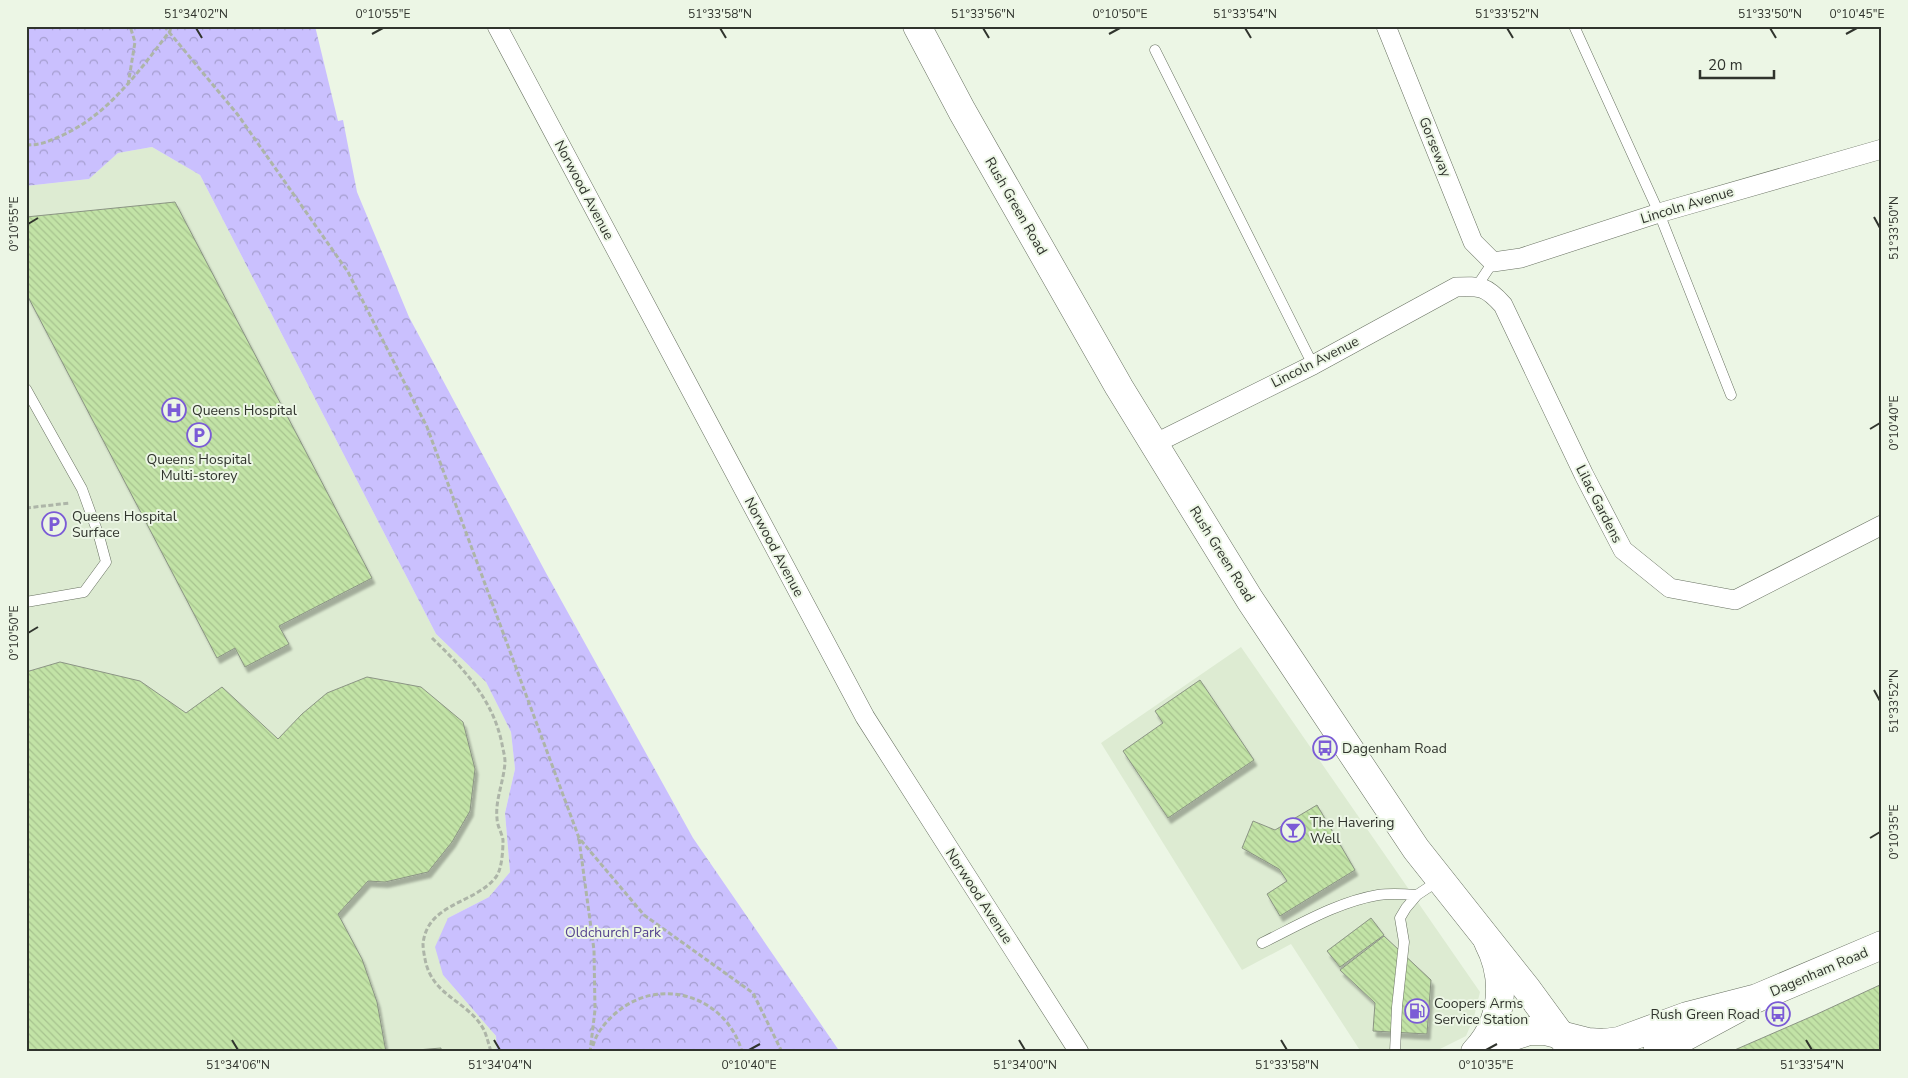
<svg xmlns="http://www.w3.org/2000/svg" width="1908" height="1078" viewBox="0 0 1908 1078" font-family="'Nunito Sans',sans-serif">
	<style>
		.built { fill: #ddebd2 }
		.forest { fill: url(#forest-crowns) }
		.building { fill: url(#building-back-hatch); stroke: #8b9484; filter: url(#shadow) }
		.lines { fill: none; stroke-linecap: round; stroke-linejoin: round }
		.lane-casing { stroke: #687161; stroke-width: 11 }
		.street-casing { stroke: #687161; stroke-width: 20 }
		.secondary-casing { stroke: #687161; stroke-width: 29 }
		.primary-casing { stroke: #687161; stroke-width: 29 }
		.path { stroke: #adb5a8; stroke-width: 3; stroke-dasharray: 5 2.5; stroke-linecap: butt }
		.lane { stroke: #fff; stroke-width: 10 }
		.street { stroke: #fff; stroke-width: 19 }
		.secondary { stroke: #fff; stroke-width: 28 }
		.primary { stroke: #fff; stroke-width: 28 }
		.ticks { fill: none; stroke: #30342d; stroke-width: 2 }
		.labels { text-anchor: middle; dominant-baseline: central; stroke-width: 4; stroke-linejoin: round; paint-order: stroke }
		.street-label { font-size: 14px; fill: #30342d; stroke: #ecf6e5 }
		.poi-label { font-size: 14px; fill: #30342d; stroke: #ecf6e5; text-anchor: start }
		.park-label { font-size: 14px; fill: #574690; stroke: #ecf6e5 }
		.neatline { fill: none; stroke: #30342d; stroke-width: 2 }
		.ticks-label { font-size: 12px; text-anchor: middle; fill: #30342d }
	</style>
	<defs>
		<pattern id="forest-crowns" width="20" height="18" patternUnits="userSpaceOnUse" patternTransform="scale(1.25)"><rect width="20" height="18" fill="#cac0fe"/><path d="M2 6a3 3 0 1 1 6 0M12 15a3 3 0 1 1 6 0" fill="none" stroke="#a49dce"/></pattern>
		<pattern id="building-back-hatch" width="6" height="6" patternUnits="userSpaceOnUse" patternTransform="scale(1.25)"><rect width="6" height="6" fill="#c2e3a6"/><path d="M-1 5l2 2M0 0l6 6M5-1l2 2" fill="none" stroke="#a7c38f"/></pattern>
		<filter id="shadow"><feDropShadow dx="3" dy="5.5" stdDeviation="1" flood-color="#0004"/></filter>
	</defs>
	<rect width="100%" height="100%" fill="#ecf6e5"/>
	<!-- built -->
	<path class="built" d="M152,147L200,175L436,634L486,682L511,732L515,769L505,813L510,872L489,897L448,918L443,975L496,1036L497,1052H26V186L89,179L118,153Z
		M1241,647L1480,992L1474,1017L1466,1036L1434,1052H1361L1291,944L1242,970L1101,743Z"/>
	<!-- forest -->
	<path class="forest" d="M26,26H315L338,121L343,120L357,192L409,317L546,573L693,838L840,1052H497L496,1036L443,975L435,947L448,918L489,897L510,872L505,813L515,769L511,732L486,682L436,634L200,175L152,147L118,153L89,179L26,186Z"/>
	<!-- building -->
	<path class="building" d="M175,202L372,578L279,626L289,644L245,667L235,648L217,658L26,293V217Z
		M60,662L140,681L186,713L222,687L278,739L302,714L327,693L367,677L421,687L463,722L475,769L470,811L452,842L428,872L385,882L368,881L338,914L362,959L377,1002L386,1052H26V672Z
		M1200,680L1254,760L1168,818L1123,751L1163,723L1155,711Z
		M1317,805L1355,870L1280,916L1267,894L1287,881L1279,869L1242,848L1253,821L1275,830Z
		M1371,918L1384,935L1340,967L1327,951Z
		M1384,936L1431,980L1427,1034L1373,1031L1375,1003L1340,970Z
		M1882,984V1052H1730L1815,1015Z
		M441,1048V1052H393Z"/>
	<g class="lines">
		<!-- lane casing -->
		<g class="lane-casing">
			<path id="lane" d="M1574,26L1659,213L1731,395
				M1155,50L1313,365
				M1477,286L1493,262
				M26,389L82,489L99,536L106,562L84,592L26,602
				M1262,943C1299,925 1337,902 1378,895C1391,893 1404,894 1417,895
				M1395,1052L1397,1007L1404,942L1400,918L1406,908L1417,895L1438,881"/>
		</g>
		<!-- street casing -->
		<g class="street-casing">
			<path id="street" d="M497,26L865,717L1079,1052
				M1386,26L1473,242L1493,262L1521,258L1659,213L1882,149
				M1154,444L1313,365L1456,287C1481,286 1486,286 1503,305L1584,475L1623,550L1670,588L1735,600L1882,525"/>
		</g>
		<!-- secondary casing -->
		<g class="secondary-casing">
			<path id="secondary" d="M1475,1052C1504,1022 1507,978 1488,942
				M1482,1052L1514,1036L1529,1031H1545L1588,1042L1604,1043L1619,1041L1687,1016L1757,998
				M1657,1052L1757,998L1882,945"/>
		</g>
		<!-- primary casing -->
		<g class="primary-casing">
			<path id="primary" d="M917,26L962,111L1119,387L1250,600L1416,849L1527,989L1573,1052"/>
		</g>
		<!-- path -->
		<path class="path" d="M164,26L238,115L348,272L427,427L579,838L644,915L753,993L782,1052
			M128,85L135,42L130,26
			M26,145C42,145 49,141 63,135C110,113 139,71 170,31L171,26
			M26,508L70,503
			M432,638C463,668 493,699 502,744C503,750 505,756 505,762C504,781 495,800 497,818C497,826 502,833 503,840C503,850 502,869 496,877C475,904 427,903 423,944C423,948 424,954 425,959C432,997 468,1000 484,1030C487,1037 489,1045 491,1052
			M579,839L594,950L595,1010L590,1052
			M593,1046C596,1033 606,1021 617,1012C661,975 727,997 742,1052"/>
		<!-- lane -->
		<use href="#lane" class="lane"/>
		<!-- street -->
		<use href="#street" class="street"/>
		<!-- secondary -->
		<use href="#secondary" class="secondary"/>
		<!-- primary -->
		<use href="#primary" class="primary"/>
	</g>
	<!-- ticks -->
	<path class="ticks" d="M196,28L202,38M720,28L726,38M983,28L989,38M1245,28L1251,38M1507,28L1513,38M1770,28L1776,38M372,34L383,28M1109,34L1120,28M1846,34L1857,28M1874,217L1880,228M28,224L38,218M1870,429L1880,423M28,633L38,627M1874,690L1880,701M1870,838L1880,832M232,1040L238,1050M494,1040L500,1050M1019,1040L1025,1050M1281,1040L1287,1050M1806,1040L1812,1050M749,1050L760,1044M1486,1050L1497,1044"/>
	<!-- icons -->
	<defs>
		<g id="hospital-ring" transform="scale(1.25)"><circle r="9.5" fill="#ecf6e5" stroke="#7b5bd6" stroke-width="1.5"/><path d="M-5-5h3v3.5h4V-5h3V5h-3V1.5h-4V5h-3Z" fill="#7b5bd6"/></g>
		<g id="parking-ring" transform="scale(1.25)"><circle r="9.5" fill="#ecf6e5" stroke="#7b5bd6" stroke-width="1.5"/><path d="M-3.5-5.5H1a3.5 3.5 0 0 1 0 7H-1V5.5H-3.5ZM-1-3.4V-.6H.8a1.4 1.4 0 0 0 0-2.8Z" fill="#7b5bd6"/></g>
		<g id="bus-ring" transform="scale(1.25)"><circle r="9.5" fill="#ecf6e5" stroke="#7b5bd6" stroke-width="1.5"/><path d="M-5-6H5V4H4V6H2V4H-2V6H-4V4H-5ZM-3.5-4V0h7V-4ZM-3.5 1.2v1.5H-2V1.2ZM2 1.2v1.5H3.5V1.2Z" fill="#7b5bd6"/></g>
		<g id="bar-ring" transform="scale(1.25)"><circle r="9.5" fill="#ecf6e5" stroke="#7b5bd6" stroke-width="1.5"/><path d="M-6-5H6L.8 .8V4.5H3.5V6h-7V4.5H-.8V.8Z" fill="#7b5bd6"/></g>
		<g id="fuel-ring" transform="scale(1.25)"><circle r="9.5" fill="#ecf6e5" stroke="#7b5bd6" stroke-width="1.5"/><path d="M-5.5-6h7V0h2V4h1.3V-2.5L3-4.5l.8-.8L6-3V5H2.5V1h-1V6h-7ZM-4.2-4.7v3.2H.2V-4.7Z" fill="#7b5bd6"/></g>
	</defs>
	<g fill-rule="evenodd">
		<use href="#hospital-ring" x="174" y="410"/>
		<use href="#parking-ring" x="199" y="435"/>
		<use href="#parking-ring" x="54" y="524"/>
		<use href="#bus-ring" x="1325" y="748"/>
		<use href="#bar-ring" x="1293" y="830"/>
		<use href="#fuel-ring" x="1417" y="1011"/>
		<use href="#bus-ring" x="1778" y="1014"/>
	</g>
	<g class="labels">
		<!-- street labels -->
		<g class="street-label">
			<text transform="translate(1435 147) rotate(68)">Gorseway</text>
			<text transform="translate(584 190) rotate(62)">Norwood Avenue</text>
			<text transform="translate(1687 205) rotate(-17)">Lincoln Avenue</text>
			<text transform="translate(1016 206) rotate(60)">Rush Green Road</text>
			<text transform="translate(1315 362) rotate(-27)">Lincoln Avenue</text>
			<text transform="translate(1599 504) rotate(63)">Lilac Gardens</text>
			<text transform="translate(774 547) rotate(62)">Norwood Avenue</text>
			<text transform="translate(1222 554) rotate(58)">Rush Green Road</text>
			<text transform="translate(979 896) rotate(57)">Norwood Avenue</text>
			<text transform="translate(1819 972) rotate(-23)">Dagenham Road</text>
		</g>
		<!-- poi labels -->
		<g class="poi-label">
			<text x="192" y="410">Queens Hospital</text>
			<text x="199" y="459" text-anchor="middle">Queens Hospital<tspan x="199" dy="16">Multi-storey</tspan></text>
			<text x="72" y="516">Queens Hospital<tspan x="72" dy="16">Surface</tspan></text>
			<text x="1342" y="748">Dagenham Road</text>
			<text x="1310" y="822">The Havering<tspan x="1310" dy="16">Well</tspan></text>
			<text x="1434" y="1003">Coopers Arms<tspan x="1434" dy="16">Service Station</tspan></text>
			<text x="1760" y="1014" text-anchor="end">Rush Green Road</text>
		</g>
		<!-- park labels -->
		<g class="park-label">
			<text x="613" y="932">Oldchurch Park</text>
		</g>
	</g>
	<!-- border -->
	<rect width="1908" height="1078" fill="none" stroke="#ecf6e5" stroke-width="55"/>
	<!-- scale -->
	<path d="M1700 70v8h74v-8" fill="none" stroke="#30342d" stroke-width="2.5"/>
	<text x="1708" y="70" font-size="15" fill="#30342d" stroke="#ecf6e5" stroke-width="4" paint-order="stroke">20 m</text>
	<rect x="28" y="28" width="1852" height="1022" class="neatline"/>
	<g class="ticks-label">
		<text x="196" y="18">51°34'02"N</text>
		<text x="383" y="18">0°10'55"E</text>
		<text x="720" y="18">51°33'58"N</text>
		<text x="983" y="18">51°33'56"N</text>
		<text x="1120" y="18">0°10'50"E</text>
		<text x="1245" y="18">51°33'54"N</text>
		<text x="1507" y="18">51°33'52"N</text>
		<text x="1770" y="18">51°33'50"N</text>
		<text x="1857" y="18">0°10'45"E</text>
		<text transform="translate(14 224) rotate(-90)" y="4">0°10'55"E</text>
		<text transform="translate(1894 228) rotate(-90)" y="4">51°33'50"N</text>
		<text transform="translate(1894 423) rotate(-90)" y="4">0°10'40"E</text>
		<text transform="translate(14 633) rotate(-90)" y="4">0°10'50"E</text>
		<text transform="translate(1894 701) rotate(-90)" y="4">51°33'52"N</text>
		<text transform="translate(1894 832) rotate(-90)" y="4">0°10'35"E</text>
		<text x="238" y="1069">51°34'06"N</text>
		<text x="500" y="1069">51°34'04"N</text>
		<text x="749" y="1069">0°10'40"E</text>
		<text x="1025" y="1069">51°34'00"N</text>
		<text x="1287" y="1069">51°33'58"N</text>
		<text x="1486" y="1069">0°10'35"E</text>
		<text x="1812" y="1069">51°33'54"N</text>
	</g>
</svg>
